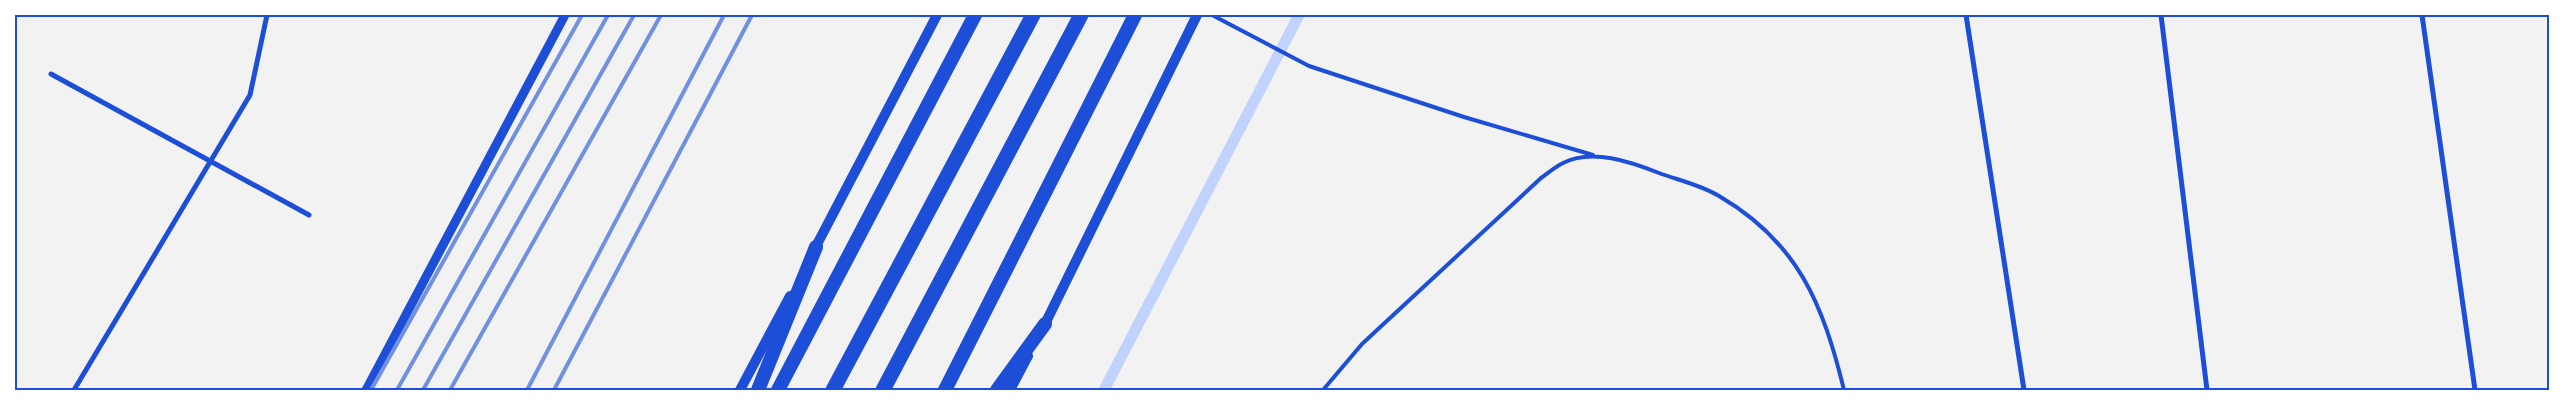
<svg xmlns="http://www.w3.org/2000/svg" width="2564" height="405" viewBox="0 0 2564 405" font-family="'Public Sans',sans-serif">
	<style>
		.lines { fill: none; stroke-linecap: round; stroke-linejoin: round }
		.stream { stroke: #bfd3fe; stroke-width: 11 }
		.service { stroke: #1d4ed8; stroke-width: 4 }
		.minor { stroke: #1d4ed8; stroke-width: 5 }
		.tertiary { stroke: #1d4ed8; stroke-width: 9 }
		.secondary { stroke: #1d4ed8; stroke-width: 10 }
		.trunk { stroke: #1d4ed8; stroke-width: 14 }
		.motorway { stroke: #1d4ed8; stroke-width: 15 }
		.rail { stroke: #7290e2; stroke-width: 4 }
		.neatline { fill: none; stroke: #1d4ed8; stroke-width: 2 }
	</style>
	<rect width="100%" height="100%" fill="#f2f2f2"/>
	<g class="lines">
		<!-- stream -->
		<path class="stream" d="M1104,390L1299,15"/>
		<!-- service -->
		<path class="service" d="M1212,15L1309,66L1464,117L1593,155
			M1323,390L1362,344L1541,178C1548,173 1555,167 1563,163C1592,148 1631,162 1659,173C1678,180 1701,185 1719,196C1798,242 1823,304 1844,390"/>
		<!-- minor -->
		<path class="minor" d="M1966,15L2024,390
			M2161,15L2207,390
			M2422,15L2475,390
			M51,74L309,215
			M74,390L250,95L267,15"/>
		<!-- tertiary -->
		<path class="tertiary" d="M366,390L565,15"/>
		<!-- secondary -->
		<path class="secondary" d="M813,252L937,15
			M1042,330L1197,15
			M740,390L790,296
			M1010,390L1028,356"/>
		<!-- trunk -->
		<path class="trunk" d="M758,390L816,247
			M778,390L975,15
			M945,390L1135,15
			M997,390L1045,324"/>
		<!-- motorway -->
		<path class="motorway" d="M833,390L1033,15
			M883,390L1081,15"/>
		<!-- rail -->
		<path class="rail" d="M371,390L582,15
			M397,390L608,15
			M423,390L634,15
			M450,390L661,15
			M527,390L724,15
			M554,390L752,15"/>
	</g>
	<!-- border -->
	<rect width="2564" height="405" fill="none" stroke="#ffffff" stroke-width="32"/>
	<rect x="16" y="16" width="2532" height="373" class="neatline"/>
</svg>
